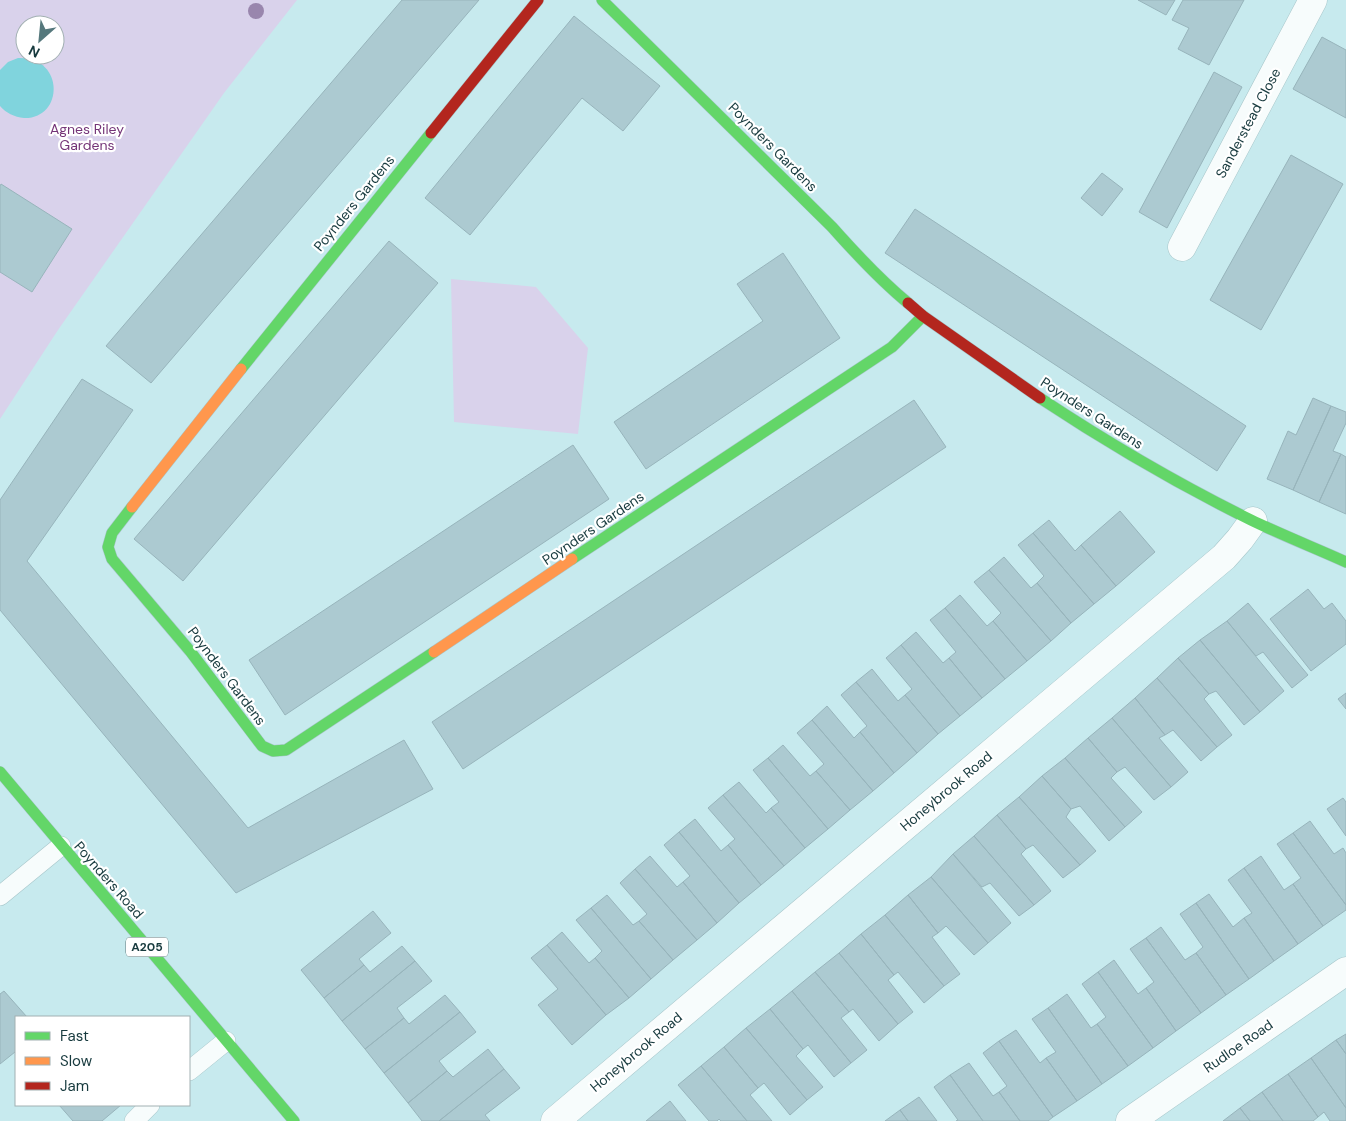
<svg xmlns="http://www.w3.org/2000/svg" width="1346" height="1121" viewBox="0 0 1346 1121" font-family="'DM Sans',sans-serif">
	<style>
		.green { fill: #d9d2eb; fill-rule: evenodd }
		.water { fill: #80d4dd }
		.building { fill: #accad1; stroke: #97b4bb }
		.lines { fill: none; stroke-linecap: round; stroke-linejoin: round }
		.lane-casing { stroke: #a7c6ca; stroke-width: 20 }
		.street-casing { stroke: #a7c6ca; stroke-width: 29 }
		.fast-casing { stroke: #a7c6ca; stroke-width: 12 }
		.slow-casing { stroke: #a7c6ca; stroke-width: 12 }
		.jam-casing { stroke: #a7c6ca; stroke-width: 12 }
		.lane { stroke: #f7fcfc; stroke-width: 19 }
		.street { stroke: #f7fcfc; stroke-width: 28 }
		.fast { stroke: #63d668; stroke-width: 11 }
		.slow { stroke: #ff974d; stroke-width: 11 }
		.jam { stroke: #b3261e; stroke-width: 11 }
		.tree { fill: #9986ad }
		.labels { text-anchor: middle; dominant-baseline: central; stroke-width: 4.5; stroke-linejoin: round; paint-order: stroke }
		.shield { fill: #fff; stroke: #5d7578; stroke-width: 1 }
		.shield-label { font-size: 12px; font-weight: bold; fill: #173a3e }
		.street-label { font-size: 14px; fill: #173a3e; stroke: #fff }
		.park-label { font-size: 14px; fill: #743477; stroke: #fff }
	</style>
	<rect width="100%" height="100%" fill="#c7eaee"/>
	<!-- green -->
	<path class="green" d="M0,0H297L224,93L58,330L0,419ZM25,25H55V55H25Z
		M451,279L536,287L588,348L578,434L454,422Z"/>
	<!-- water -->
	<path class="water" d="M18,58C65,56 64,119 24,118C14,117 6,113 0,106V70L8,62Z"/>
	<!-- building -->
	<path class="building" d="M402,0H479L151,383L106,346Z
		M1138,0H1175L1166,15Z
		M1183,0H1244L1209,65L1178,49L1189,28L1172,20Z
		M574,16L660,86L623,131L582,98L470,235L425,198Z
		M1322,37L1346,50V118L1293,89Z
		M1214,72L1242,87L1167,228L1139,212Z
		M1291,155L1343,184L1261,330L1210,300Z
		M1102,173L1123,189L1102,216L1081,198Z
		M1,184L72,229L32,292L0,272V186Z
		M915,209L1246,426L1217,471L885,253Z
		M389,241L438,283L183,581L134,539Z
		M783,253L840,338L646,469L614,422L763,321L737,284Z
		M82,379L133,410L27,561L248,828L404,740L433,789L236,893L0,610V500Z
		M1313,398L1331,406L1293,490L1267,479L1288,431L1296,435Z
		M914,400L946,447L463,769L432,722Z
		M1331,406L1346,412V423L1333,451L1341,454L1319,502L1293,490Z
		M573,445L609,499L285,715L249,660Z
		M1341,454L1346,457V514L1319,502Z
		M1120,511L1155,552L1116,586L1081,545Z
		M1049,520L1075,551L1081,545L1116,586L1094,604L1033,533Z
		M1033,533L1094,604L1071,623L1037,583L1044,576L1018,545Z
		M1004,557L1031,588L1037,583L1071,623L1051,641L989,570Z
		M989,570L1051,641L1027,661L993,621L1001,613L974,582Z
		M1308,589L1324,609L1332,603L1346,621V644L1311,671L1270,619Z
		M960,595L987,626L993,621L1027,661L1005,679L945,608Z
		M1248,603L1308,675L1292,688L1263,652L1256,656L1227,621Z
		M945,608L1005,679L982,698L949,658L956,652L930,620Z
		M1227,621L1284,691L1260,712L1200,640Z
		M916,632L943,663L949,658L982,698L960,716L901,645Z
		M1200,640L1260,712L1244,725L1216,691L1209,694L1178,658Z
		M901,645L960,716L938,734L905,695L912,689L886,658Z
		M1178,658L1209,694L1204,699L1232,735L1217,747L1157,678Z
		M872,669L898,701L905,695L938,734L917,753L856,682Z
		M1157,678L1217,747L1201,761L1173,730L1165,735L1135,698Z
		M856,682L917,753L894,773L860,732L867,726L841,695Z
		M1346,693V709L1338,699Z
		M1135,698L1165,735L1159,738L1188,772L1171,787L1112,718Z
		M827,706L854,738L860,732L894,773L873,791L812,720Z
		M1112,718L1171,787L1154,800L1125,767L1117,772L1088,738Z
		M812,720L873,791L850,810L816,771L824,764L797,733Z
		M1088,738L1117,772L1111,778L1142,812L1125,827L1065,758Z
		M783,745L810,776L816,771L850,810L828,829L768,758Z
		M768,758L828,829L805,848L771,808L779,802L753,770Z
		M1065,758L1125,827L1109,841L1080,806L1071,809L1042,776Z
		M1042,776L1071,809L1066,817L1096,851L1080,865L1019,797Z
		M739,782L766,813L771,808L805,848L784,866L723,795Z
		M723,795L784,866L761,885L728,845L735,839L708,808Z
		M1019,797L1080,865L1063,878L1033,845L1026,849L997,815Z
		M1343,798L1346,802V836L1327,809Z
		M997,815L1026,849L1021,854L1051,891L1034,905L974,836Z
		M695,819L721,851L728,845L761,885L739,903L679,832Z
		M1310,821L1334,854L1343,848L1346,853V905L1293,833Z
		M679,832L739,903L717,923L683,882L690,876L664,845Z
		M1293,833L1346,905V910L1323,926L1293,884L1301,878L1277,844Z
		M974,836L1034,905L1019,916L990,883L982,887L953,854Z
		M953,854L1011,923L988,943L931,877Z
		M650,856L677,887L683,882L717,923L697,940L635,869Z
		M1261,856L1284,890L1293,884L1323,926L1298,944L1244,868Z
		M1244,868L1298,944L1274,961L1244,918L1252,913L1228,880Z
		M635,869L697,940L673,960L639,921L647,914L620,883Z
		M931,877L988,943L974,955L946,926L938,933L908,895Z
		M1209,894L1233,927L1244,918L1274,961L1249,979L1196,903Z
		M607,895L633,925L639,921L673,960L651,979L591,908Z
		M908,895L938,933L932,937L960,974L944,986L885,915Z
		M1196,903L1249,979L1226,995L1196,953L1203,947L1180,914Z
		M591,908L651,979L629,998L595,958L602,951L576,920Z
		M373,911L391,933L359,959L364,965L324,998L301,970Z
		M885,915L944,986L924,1003L898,972L894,975L861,934Z
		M1161,927L1185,960L1196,953L1226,995L1201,1013L1146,938Z
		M562,932L589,963L595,958L629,998L606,1015L547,945Z
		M861,934L894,975L888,980L913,1012L898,1024L839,953Z
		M1146,938L1201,1013L1176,1031L1146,988L1154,982L1130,949Z
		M547,945L606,1015L572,1045L538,1005L558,989L531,958Z
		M402,946L415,961L342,1021L324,998L364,965L370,972Z
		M839,953L898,1024L879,1041L853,1009L849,1012L815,972Z
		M1114,960L1138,994L1146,988L1176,1031L1153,1048L1098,972Z
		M415,961L432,981L397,1008L404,1018L365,1049L342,1021Z
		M815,972L849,1012L841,1018L867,1050L851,1063L792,991Z
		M1098,972L1153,1048L1128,1066L1097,1024L1106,1017L1082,984Z
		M4,991L27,1017H16V1054L15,1052L0,1064V994Z
		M792,991L851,1063L834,1077L808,1045L803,1049L770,1009Z
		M1067,994L1091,1028L1097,1024L1128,1066L1102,1084L1048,1008Z
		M445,995L460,1012L384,1073L365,1049L404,1018L409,1024Z
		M1048,1008L1102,1084L1077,1101L1046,1058L1056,1052L1032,1019Z
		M770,1009L803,1049L796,1056L823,1087L807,1100L746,1028Z
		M460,1012L476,1032L439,1061L447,1071L408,1103L384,1073Z
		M746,1028L807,1100L790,1115L764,1083L758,1088L724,1047Z
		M1016,1030L1040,1063L1046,1058L1077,1101L1053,1117L999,1041Z
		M1346,1034V1054L1336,1040Z
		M1336,1040L1346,1054V1108L1311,1058Z
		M999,1041L1053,1117L1048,1121H1020L999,1092L1007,1086L983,1053Z
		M724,1047L758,1088L750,1095L772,1121H747L701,1066Z
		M488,1049L504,1069L439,1121H422L408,1103L447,1071L453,1077Z
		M1311,1058L1346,1108V1121H1330L1324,1112L1318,1117L1288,1074Z
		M969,1063L993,1096L999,1092L1020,1121H983L950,1075Z
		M701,1066L747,1121H721L719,1119L717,1121H709L678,1085Z
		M504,1069L520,1088L485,1115L490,1121H439Z
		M1288,1074L1318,1117L1313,1121H1283L1262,1092Z
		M950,1075L983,1121H956L958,1120L934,1087Z
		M1262,1092L1283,1121H1250L1240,1108Z
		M919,1097L937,1121H908L900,1110Z
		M670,1101L686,1121H646Z
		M59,1105H121L102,1121H73Z
		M1240,1108L1250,1121H1223Z
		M900,1110L908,1121H885Z"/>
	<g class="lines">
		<!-- lane casing -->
		<g class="lane-casing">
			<path id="lane" d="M0,896L61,846
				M189,1071L226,1041
				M134,1121L150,1105"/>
		</g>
		<!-- street casing -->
		<g class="street-casing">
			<path id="street" d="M1182,247L1313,0
				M555,1121L1224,557L1240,539L1253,521
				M1130,1121L1346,971"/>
		</g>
		<!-- fast casing -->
		<g class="fast-casing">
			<path id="fast" d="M602,0L832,227C856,254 880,280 908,303
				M241,369L431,133
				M1040,398C1108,443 1178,484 1251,520C1282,535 1315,548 1346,562
				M132,507L112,533L108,547L112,559L190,651L262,746L273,751L286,750L434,652
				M572,559L892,347L923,316
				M0,772L294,1121"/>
		</g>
		<!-- slow casing -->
		<g class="slow-casing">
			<path id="slow" d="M132,507L241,369
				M434,652L572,559"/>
		</g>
		<!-- jam casing -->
		<g class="jam-casing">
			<path id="jam" d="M431,133L538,0
				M908,303L923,316L1040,398"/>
		</g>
		<!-- lane -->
		<use href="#lane" class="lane"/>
		<!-- street -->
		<use href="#street" class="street"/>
		<!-- fast -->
		<use href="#fast" class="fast"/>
		<!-- slow -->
		<use href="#slow" class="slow"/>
		<!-- jam -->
		<use href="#jam" class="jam"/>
	</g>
	<!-- trees -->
	<circle class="tree" cx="256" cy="11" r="8"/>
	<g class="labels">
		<!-- shield labels -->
		<rect class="shield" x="126" y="937.5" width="42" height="19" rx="4"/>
		<g class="shield-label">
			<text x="147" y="947">A205</text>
		</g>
		<!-- street labels -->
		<g class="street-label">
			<text transform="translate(1248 123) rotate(-62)">Sanderstead Close</text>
			<text transform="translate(773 147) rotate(45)">Poynders Gardens</text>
			<text transform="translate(354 203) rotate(-51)">Poynders Gardens</text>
			<text transform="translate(1092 413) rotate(33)">Poynders Gardens</text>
			<text transform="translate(593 528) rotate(-34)">Poynders Gardens</text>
			<text transform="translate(227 676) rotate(53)">Poynders Gardens</text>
			<text transform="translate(946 791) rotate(-40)">Honeybrook Road</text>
			<text transform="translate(109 880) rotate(49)">Poynders Road</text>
			<text transform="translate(1238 1046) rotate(-35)">Rudloe Road</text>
			<text transform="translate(636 1052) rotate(-40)">Honeybrook Road</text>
		</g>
		<!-- park labels -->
		<g class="park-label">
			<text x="87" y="129">Agnes Riley<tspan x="87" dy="16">Gardens</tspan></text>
		</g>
	</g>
	<!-- legend -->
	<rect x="15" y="1016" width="175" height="90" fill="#ffffff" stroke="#a2b0b2"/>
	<rect x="25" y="1032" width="25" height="8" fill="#63d668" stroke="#a2b0b2"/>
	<text x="60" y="1041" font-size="15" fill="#173a3e">Fast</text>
	<rect x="25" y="1057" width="25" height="8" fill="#ff974d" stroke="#a2b0b2"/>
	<text x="60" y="1066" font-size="15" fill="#173a3e">Slow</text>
	<rect x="25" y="1082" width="25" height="8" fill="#b3261e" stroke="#a2b0b2"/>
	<text x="60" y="1091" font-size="15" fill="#173a3e">Jam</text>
	<!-- north arrow -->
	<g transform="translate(40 40) rotate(207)"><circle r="24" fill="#ffffff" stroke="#a2b0b2"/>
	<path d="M0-4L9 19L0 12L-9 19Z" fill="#55787c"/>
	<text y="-8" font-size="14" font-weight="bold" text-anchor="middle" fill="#173a3e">N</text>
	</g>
</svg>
